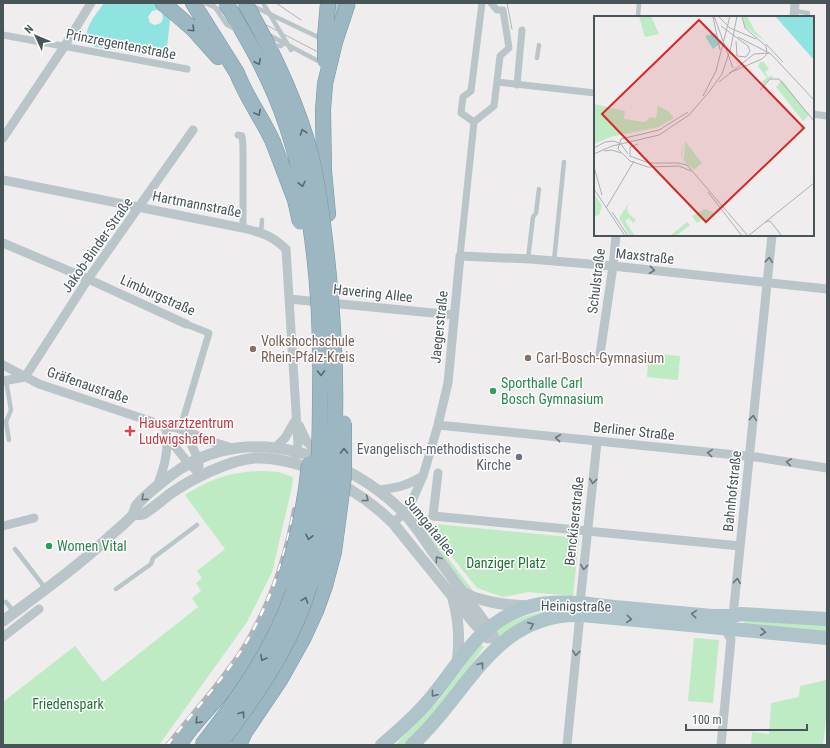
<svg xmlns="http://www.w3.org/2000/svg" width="830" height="748" viewBox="0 0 830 748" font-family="'Roboto Condensed',sans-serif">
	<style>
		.green { fill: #beeac4 }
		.water { fill: #8fe3e0; fill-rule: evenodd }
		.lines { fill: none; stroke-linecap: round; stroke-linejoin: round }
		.trunk-casing { stroke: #7496a3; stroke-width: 16 }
		.service { stroke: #b9c5c8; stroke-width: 4.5 }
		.pedestrian { stroke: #b9c5c8; stroke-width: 7 }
		.minor { stroke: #b9c5c8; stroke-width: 9 }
		.tertiary { stroke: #b9c5c8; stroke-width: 11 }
		.primary { stroke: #afc3ca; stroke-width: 14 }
		.trunk { stroke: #9cb7c1; stroke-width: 15 }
		.tram { stroke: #b0b4b7; stroke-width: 1 }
		.rail-casing { stroke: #b0b4b7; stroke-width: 4 }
		.rail { stroke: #fff; stroke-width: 2.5; stroke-dasharray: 8; stroke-linecap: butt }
		.trunk-bridge-casing { stroke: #7496a3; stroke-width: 16; stroke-linecap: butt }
		.service-bridge { stroke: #b9c5c8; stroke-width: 4.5 }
		.trunk-bridge { stroke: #9cb7c1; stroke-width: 15 }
		.oneway { stroke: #58686d }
		.oneway2 { stroke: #69767a }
		.oneway3 { stroke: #66757a }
		.education-dot { fill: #8d6e63; stroke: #fff; stroke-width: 1.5 }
		.leisure-dot { fill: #2e9e5b; stroke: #fff; stroke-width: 1.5 }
		.health-dot { fill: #e0444e; stroke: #fff; stroke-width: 1.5 }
		.worship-dot { fill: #6b7280; stroke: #fff; stroke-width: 1.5 }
		.labels { text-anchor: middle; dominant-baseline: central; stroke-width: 3; stroke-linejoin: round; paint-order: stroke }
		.street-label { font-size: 14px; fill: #475458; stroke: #fff }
		.education-label { font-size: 14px; fill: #785e54; stroke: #fff; text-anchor: start }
		.leisure-label { font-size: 14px; fill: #27864d; stroke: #fff; text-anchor: start }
		.health-label { font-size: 14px; fill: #be3a42; stroke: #fff; text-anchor: start }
		.worship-label { font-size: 14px; fill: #5b616d; stroke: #fff; text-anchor: end }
		.park-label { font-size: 14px; fill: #1f7334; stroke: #fff }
		.inset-road { fill: none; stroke: #acb0b2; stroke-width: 1 }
		.view { fill: #d62828; fill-opacity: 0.15; stroke: #d62828; stroke-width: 2 }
		.inset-edge { fill: none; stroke: #475458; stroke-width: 2 }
	</style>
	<rect width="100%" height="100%" fill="#efedee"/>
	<!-- green -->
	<path class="green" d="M649,353L680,356L678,380L647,377Z
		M262,471L278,472L293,477L292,487L272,572L247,622L159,745H3V702L75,646L103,682L198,607L192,598L201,591L196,583L202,578L197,571L225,549L185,495C212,478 230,472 262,471Z
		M421,523L474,592L510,600L491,599L468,592L418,526Z
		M425,523L579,538L573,596L528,592L503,597L477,588Z
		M567,609L503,636L495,635V632C516,616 542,610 567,609Z
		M744,620L827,622V638L743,625Z
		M694,638L719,640L713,703L688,701Z
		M481,645L484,647L426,726L407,745H395L440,699L473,654Z
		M827,680V708L823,745H751L752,732L769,734L771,703L799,697L800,686Z"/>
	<!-- water -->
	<path class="water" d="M104,3H172L166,56L95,47C75,37 96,15 104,3ZM157,10L162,13L163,18L161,23L155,25L150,23L148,17L152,11Z"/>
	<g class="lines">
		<!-- trunk casing -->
		<g class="trunk-casing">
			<path id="trunk" d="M163,3L193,29L218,57
				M193,3L237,73C246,97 262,118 273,142
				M325,84L323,110L324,171L328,214
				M179,745C191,725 209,709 223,691C248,657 268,621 284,582
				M239,745L245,732L280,680L304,637L316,611L325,586"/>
		</g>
		<!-- service -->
		<path class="service" d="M205,3L225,12
			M251,5L322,39
			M795,11L808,13
			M638,17L639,3
			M333,22L337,3
			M267,34L322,63
			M537,58L539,45
			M261,232L262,220
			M528,259L533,217L536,213L539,189
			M554,261L564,162
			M6,380L11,410L6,422L9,440
			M15,549L46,589
			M116,589L151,564L153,558L197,525
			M6,602L14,612"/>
		<!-- pedestrian -->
		<path class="pedestrian" d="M3,35L187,69
			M497,82L595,93
			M517,85L522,30
			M813,114L827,116
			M474,122L494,106L500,56L509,48L503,10H497L491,3
			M474,122L461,113L463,97L471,91L482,3
			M238,135L242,136L243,146V228
			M460,256L474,122
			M179,428L183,420L209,333L186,324"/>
		<!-- minor -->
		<path class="minor" d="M794,17L795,3
			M3,138L64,47L91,3
			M3,180L243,228C262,233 271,235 286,249L298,444L294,463
			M3,243L88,279L186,324
			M289,299L454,315
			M600,354L613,266L616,235
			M3,365L39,384L156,423L166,428L175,427L213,442L232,448
			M25,377L88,279L193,130
			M3,381L25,377
			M299,425L307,442L320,455
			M438,425L756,457L827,468
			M185,431L198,459L199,466
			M167,436L188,463L201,475
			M275,448L285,438L296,419
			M438,473L433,516L740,546
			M157,486C165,466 169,450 166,428
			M378,490C397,488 406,486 423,476
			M393,523L404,513L412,501L423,476L438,425L448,383L460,256L530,259L613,266L827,289
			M3,526L34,518
			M580,603L597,442
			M3,637L39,609
			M567,745L580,615
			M721,745L731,639L724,628L729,624L733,616L772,235"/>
		<!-- tertiary -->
		<path class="tertiary" d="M337,482C359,494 376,506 393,523L474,623L488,638
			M134,514C136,514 140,515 143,514C150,511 163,499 170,494C191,479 229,460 255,458C275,457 296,463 315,470
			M463,592C483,603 505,605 528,606
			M453,599C459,620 460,641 457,663
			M3,621C39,594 76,568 109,537C114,532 131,519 134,513C135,510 135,507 137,505C146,494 168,477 180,469C251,422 347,456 403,512C414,523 424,539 433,552C452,577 470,603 489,628L498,645"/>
		<!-- primary -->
		<path class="primary" d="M382,745C401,729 419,713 434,694C449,676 461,656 477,639C492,624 510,612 531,606C556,599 589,604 615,607C647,610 680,613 712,616H733L741,614L827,619
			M412,745C468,695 493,612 582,615L827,638"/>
		<!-- trunk -->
		<use href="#trunk" class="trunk"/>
		<!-- tram -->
		<path class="tram" d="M220,3L243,13L318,52
			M276,3L301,20
			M507,3L512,29"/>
		<!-- rail casing -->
		<g class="rail-casing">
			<path id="rail" d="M167,745C192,713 220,683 242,649C269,606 285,559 294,509"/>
		</g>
		<!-- rail -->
		<use href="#rail" class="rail"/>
		<!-- trunk-bridge casing -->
		<g class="trunk-bridge-casing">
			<path id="trunk-bridge" d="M325,61V37L328,3
				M325,84L335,42L348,3
				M273,142L295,200L300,222
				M284,582C297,543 305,505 309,464
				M325,586L334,552L344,476V423
				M202,745C239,698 273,649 293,593C317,526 320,468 320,398C322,308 315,209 286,124C272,81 249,41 226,3
				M219,745C253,700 286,654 305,600C340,500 339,391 330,288C326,243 321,198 311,155C297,102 272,50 245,3"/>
		</g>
		<!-- service-bridge -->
		<path class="service-bridge" d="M212,3L227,25L237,30
			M263,3L291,50
			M270,45L281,46L285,40"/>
		<!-- trunk-bridge -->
		<use href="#trunk-bridge" class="trunk-bridge"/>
	</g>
	<!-- one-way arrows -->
	<defs><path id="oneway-chevron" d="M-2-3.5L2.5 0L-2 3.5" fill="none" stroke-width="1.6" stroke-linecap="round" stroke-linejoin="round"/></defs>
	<g class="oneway">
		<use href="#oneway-chevron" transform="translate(192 29) rotate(45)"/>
		<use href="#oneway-chevron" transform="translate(258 62) rotate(63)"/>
		<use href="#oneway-chevron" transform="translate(258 113) rotate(61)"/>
		<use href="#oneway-chevron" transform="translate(303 132) rotate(-108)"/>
		<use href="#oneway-chevron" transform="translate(302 184) rotate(77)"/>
		<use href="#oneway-chevron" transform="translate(321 373) rotate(89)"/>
		<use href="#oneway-chevron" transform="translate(344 451) rotate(-91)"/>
		<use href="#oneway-chevron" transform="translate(309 537) rotate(102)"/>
		<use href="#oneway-chevron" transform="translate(305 600) rotate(-70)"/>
		<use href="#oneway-chevron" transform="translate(263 658) rotate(120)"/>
		<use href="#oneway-chevron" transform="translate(242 714) rotate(-54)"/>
		<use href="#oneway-chevron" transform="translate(198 721) rotate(133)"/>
	</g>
	<g class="oneway2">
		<use href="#oneway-chevron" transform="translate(769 260) rotate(-84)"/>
		<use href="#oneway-chevron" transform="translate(652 270) rotate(6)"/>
		<use href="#oneway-chevron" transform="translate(753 418) rotate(-84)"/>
		<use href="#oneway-chevron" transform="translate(558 438) rotate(-174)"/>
		<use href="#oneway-chevron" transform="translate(710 453) rotate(-175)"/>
		<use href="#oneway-chevron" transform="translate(789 462) rotate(-171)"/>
		<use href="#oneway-chevron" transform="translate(593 481) rotate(96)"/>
		<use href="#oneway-chevron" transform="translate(144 498) rotate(138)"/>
		<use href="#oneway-chevron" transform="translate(366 499) rotate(37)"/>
		<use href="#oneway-chevron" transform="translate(438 559) rotate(-126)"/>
		<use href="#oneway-chevron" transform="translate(584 567) rotate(96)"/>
		<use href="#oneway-chevron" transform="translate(737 581) rotate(-84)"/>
		<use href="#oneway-chevron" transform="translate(576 653) rotate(96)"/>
	</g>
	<g class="oneway3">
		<use href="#oneway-chevron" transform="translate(694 614) rotate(-175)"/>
		<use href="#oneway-chevron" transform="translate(629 619) rotate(5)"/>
		<use href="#oneway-chevron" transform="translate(531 625) rotate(-24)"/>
		<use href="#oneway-chevron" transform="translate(763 632) rotate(6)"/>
		<use href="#oneway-chevron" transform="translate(481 665) rotate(-52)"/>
		<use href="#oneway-chevron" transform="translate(434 694) rotate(129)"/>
	</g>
	<!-- markers -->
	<g class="education-dot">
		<circle cx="253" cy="349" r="4"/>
		<circle cx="528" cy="358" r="4"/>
	</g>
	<g class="leisure-dot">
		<circle cx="493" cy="391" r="4"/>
		<circle cx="49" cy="546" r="4"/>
	</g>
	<path class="health-dot" d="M128 425h4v4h4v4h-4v4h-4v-4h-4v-4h4z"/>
	<circle class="worship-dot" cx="519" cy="457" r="4"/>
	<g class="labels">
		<!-- street labels -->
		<g class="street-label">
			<text transform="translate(121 44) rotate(11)">Prinzregentenstraße</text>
			<text transform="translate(197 204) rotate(11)">Hartmannstraße</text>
			<text transform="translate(97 245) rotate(-55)">Jakob-Binder-Straße</text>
			<text transform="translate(645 256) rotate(6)">Maxstraße</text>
			<text transform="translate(596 281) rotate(-83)">Schulstraße</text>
			<text transform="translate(373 293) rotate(6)">Havering Allee</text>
			<text transform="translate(158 295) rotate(24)">Limburgstraße</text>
			<text transform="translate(439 327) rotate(-84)">Jaegerstraße</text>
			<text transform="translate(88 385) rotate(19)">Gräfenaustraße</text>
			<text transform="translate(634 431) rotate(6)">Berliner Straße</text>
			<text transform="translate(732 491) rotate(-84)">Bahnhofstraße</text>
			<text transform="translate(574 521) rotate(-84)">Benckiserstraße</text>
			<text transform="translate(430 526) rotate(51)">Sumgaitallee</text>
			<text transform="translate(576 606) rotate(1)">Heinigstraße</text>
		</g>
		<!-- education labels -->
		<g class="education-label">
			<text x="261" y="341">Volkshochschule<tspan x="261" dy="16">Rhein-Pfalz-Kreis</tspan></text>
			<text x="536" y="358">Carl-Bosch-Gymnasium</text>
		</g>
		<!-- leisure labels -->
		<g class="leisure-label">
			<text x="501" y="383">Sporthalle Carl<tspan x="501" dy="16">Bosch Gymnasium</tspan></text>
			<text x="57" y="546">Women Vital</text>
		</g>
		<!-- health labels -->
		<g class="health-label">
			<text x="139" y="423">Hausarztzentrum<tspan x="139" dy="16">Ludwigshafen</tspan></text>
		</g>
		<!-- worship labels -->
		<g class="worship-label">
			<text x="511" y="449">Evangelisch-methodistische<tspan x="511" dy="16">Kirche</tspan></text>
		</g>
		<!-- park labels -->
		<g class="park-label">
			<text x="506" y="563">Danziger Platz</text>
			<text x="68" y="704">Friedenspark</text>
		</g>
	</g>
	<!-- overview -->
	<g transform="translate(594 16)">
		<rect width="220" height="220" fill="#efedee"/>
		<path d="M45,0H57L65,18L51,21ZM149,0H153L161,15L172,26L151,11ZM166,46H170L175,53L171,56L174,61L180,60L168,71L167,66L173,62L164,50ZM188,64L215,99L209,105L182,71ZM0,88L31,95L30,103L51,106L56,101L62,102L64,90L74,95L80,102L65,111L16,121L0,128ZM90,125L88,140L90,143L91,125L108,147L100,154L91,146L87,139ZM0,177L8,190L5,199L0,200ZM35,187L33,193L35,198L42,204L39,207L35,202L31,205L41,220H36L25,202ZM111,193L121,197L110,206L108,204L103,207L98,200ZM93,206L96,209L82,220H76Z" fill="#beeac4"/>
		<path d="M181,0H220V44L213,36ZM121,17L127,27L119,33L111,20Z" fill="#8fe3e0"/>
		<path class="inset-road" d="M120,0L139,52M124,0L136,12L162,23M119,1L126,34M127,10L154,30L156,35L152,41L143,40L142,25M144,21L177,38L220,84M172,28L189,46M135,57L168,43L173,38L172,30L151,12L148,0M125,66L160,38L175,37M166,74L176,63H185L220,105M109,80L122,55L136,0M0,132L11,126L20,125L27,128L34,138M10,135L18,134L27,137M0,138L18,130L65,119L95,99L115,76L128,58L137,31L143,0M36,140L55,147H84L93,149L154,220M36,140V131L44,128M36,145L54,151L85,150L97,155M36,145L24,133L27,123L65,114L94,96M0,151L8,179M0,173L31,220M114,176L148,220M12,192L40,145M18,196L34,220M171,206L176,205L188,220M154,220L220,167"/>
		<path class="view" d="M105,4L210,112L112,206L8,98Z"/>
		<rect width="220" height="220" class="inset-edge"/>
	</g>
	<!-- border -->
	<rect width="830" height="748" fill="none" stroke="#475458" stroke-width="8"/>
	<!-- north arrow -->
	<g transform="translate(36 36) rotate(314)" stroke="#ffffff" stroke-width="3" paint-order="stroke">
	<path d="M0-3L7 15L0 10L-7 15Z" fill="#475458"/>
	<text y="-6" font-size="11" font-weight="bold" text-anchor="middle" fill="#475458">N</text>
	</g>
	<!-- scale -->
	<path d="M686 724v6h121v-6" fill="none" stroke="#475458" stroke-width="2"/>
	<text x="692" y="724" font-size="12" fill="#475458" stroke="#ffffff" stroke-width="3" paint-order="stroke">100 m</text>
</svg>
